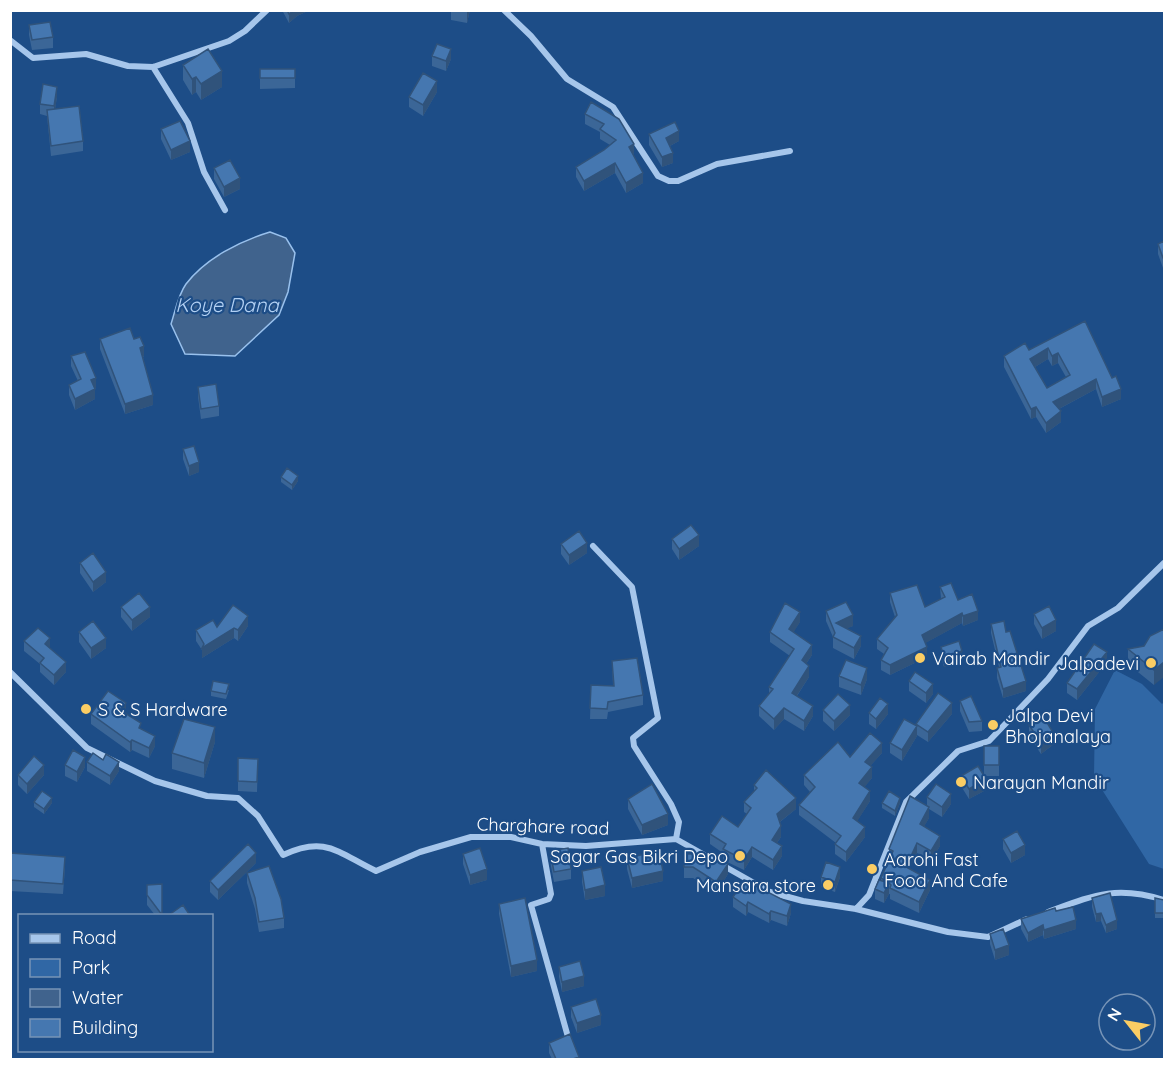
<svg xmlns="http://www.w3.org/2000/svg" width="1175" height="1070" viewBox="0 0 1175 1070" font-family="Quicksand,sans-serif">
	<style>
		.green { fill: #3067a5 }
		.water { fill: #40638d; stroke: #99c1ed; stroke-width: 1.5 }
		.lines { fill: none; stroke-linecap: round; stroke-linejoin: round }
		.minor { stroke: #a6c6eb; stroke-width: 6 }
		.wall { fill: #3b6697; fill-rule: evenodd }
		.shaded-wall { fill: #30537b }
		.building { fill: #4577b0; stroke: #30537b; stroke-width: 1.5; fill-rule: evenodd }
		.poi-dot { fill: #fbcd64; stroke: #1d4d87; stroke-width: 2 }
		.labels { text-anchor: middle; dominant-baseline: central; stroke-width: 4.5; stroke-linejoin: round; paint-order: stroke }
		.poi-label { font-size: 18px; fill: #fff; stroke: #1d4d87; text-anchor: start }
		.street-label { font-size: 18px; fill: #fff; stroke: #1d4d87 }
		.water-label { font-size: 20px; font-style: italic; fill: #b2d0f3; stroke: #1d4d87 }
	</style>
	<rect width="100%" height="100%" fill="#1d4d87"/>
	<!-- green -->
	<path class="green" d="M1115,670L1142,684L1162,704L1164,702V869L1149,864L1094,777L1095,709Z"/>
	<!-- water -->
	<path class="water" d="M270,232L286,238L295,253L288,292L279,315L235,356L185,354L171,324C175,312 178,295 186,284C206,258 240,241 270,232Z"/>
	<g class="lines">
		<!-- minor -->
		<path class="minor" d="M504,10L531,36L567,79L613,107L658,176L669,181H678L717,164L790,151
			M10,40L33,58L86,54L128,66L153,67L229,41L245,31L267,10
			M153,67L188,123L204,172L225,210
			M593,546L632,587L658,718L633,738L634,746L671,804L679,822L676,839
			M10,672L87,748L155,781L207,796L238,798L258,816L283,855C326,835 338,853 376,871L420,852L471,837H511L542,844L586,846L676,839L770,892L803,901L856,909L948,932L988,937L1027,919
			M542,844L551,894L549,899L531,905L568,1037
			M856,909L869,895L906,802L958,751L989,741L1048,679L1088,626L1118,608L1164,563
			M1048,912C1094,895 1116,885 1164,900"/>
	</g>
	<!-- wall -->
	<path class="wall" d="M282,10H310L297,16L289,23Z
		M451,10H470L467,23L451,20Z
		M29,25L53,37V48L32,50L29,35Z
		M432,56L451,59L446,71L432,66Z
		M183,65L222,87L201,100L196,92L192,95L183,80Z
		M260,69H295V88L260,89Z
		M437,92L423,116L409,107V97Z
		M57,97L55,109L83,141V151L51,156L47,116L40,114V104Z
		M591,102L634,153L633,154L643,183L626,193L615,173L584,191L576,177V167L604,150L610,145L600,139V132L585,124V114Z
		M161,129L190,152L171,160L161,139Z
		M649,134L679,141L670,146L673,163L662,167L649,145Z
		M214,168L240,189L224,197L214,179Z
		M1164,241L1163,268L1158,254V244Z
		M1085,321L1121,399L1102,407L1096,389L1059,409L1061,422L1046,433L1036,417L1031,419L1004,367V356L1029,350ZM1048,359L1052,366L1058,363L1066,377L1047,388L1035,367Z
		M100,339H134L144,356L143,357L153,405L125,414L100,349Z
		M71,356L96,388L95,389V399L75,410L69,395V385L78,381L71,366Z
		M198,387L219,406V416L201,419L198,397Z
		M183,449L199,472L189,476L183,459Z
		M281,477L298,481L292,490L281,482Z
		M672,539L699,546L679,560L672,549Z
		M561,544L587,553L569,565L561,554Z
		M80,563L106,582L93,592L80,573Z
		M940,587L958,600L978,620L963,626L962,623L925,643L927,657L890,675L881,670V660L884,654L877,649V639L895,617L890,602V593L925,607L941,599Z
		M121,607L150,617L132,631L121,617Z
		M826,611L853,626L847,628L861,646L854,659L833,648V637L826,621Z
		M1034,614L1056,631L1042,639L1034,624Z
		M800,622L793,632L812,655L806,664L809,677L797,696L813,716L804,731L784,719L774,730L759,716V706L769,694V687L790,656L770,642V632Z
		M991,624L1006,632L1026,691L1003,698L997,678V668L999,667L991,633Z
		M248,626L238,641L234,638L202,658V650L196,641V630L217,627Z
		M1164,629L1154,685L1128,664V649L1144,646Z
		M79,632L106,648L91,659L79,642Z
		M24,641L50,647L49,648L66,672L54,685L40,672V664L24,651Z
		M941,647L962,661L944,667L941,657Z
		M612,661L643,695V705L608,712L607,719H590L591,685L613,686Z
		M1107,662L1077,700L1067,693V683Z
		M839,676L867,679L861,695L839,687Z
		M909,681L933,694L926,703L909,691Z
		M229,690L226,699L211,696V691Z
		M960,701L982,721V731L969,732L960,711Z
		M823,710L850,715L834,731L823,721Z
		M869,713L888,714L876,729L869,724Z
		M91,714H126L141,729L155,746L149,758L132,750L130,752L91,724Z
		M952,714L928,742L917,735V736L902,761L890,753V743L916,726V724Z
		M1029,725L1054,744L1041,754L1029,736Z
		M215,742L204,778L172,769V753Z
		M984,746H999V776H984Z
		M882,753L870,766L872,778L864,787L870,801L857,821L865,837L846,862L835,854V844L836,843L799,815V805L810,792L804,785V775L850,757Z
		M238,758L258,759L257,792L238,791Z
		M87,762L119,771L110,785L87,771Z
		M65,765L85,767L77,782L65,776Z
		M18,775H44L27,794L18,785Z
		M961,776L986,790L969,799L961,786Z
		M754,785L796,809L780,822L781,837L777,843L782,856L773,870L752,857L744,870L723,860V853L710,844V834L738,827L747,814L744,812V802L754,791Z
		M927,797L951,804L942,817L929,809V818L924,826L940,846L931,861L917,853L909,869L930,890L919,913L890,899V894H889L884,903L875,899V889L881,881V878L889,859V849L927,806Z
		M628,799L668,825L642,835L628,809Z
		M34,802L52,803L44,814L34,807Z
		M882,803H900L895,816L882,808Z
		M1003,839L1025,855L1011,863L1003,849Z
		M550,851L571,869V879L554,882L550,861Z
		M10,853L65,867L63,894L10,891Z
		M463,854L487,880L470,885L463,864Z
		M684,854L715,862L728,874L716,893L693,878H684Z
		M627,858L663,881L632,888L627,869Z
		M256,863L218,900L210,892V881Z
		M582,871L605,896L585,900L582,882Z
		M247,873L284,918V928L259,932L255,909L247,883Z
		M821,877H840L835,892L821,887Z
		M147,885L162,915H155L147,905Z
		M733,897L791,913L787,926L771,920L769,923L748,912L746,916L733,907Z
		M1092,898L1117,929L1106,933L1101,921L1096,922L1092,907Z
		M1155,898L1164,900V918H1155Z
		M499,904L537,971L511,977L499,914Z
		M1056,911L1076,929L1044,939L1043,935L1028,942L1021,929V919Z
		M990,934L1009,955L995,960L990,944Z
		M559,967L584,986L562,992L559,977Z
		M571,1007L601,1025L577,1033L571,1017Z
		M549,1043L579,1059H552L549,1053Z"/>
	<!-- shaded-wall -->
	<path class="shaded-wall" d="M294,10H310L297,16L289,23V14Z
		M468,10H470L467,23V12Z
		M451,49V59L446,71V61Z
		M222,71V87L201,100V84Z
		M196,77V92L192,95V79Z
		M437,81V92L423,116V105Z
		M57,87V97L54,117V106Z
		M679,131V141L666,148V138Z
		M190,141V152L171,160V150Z
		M634,144V153L629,157V147Z
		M673,153V163L662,167V157Z
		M615,163V173L584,191V181Z
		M643,173V183L626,193V183Z
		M240,178V189L224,197V187Z
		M1163,258H1164V268H1163Z
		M144,346V356L140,358V348Z
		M1048,348V359L1030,370V359Z
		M1058,353V363L1052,366V356Z
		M96,378V388L91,390V380Z
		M1096,379V389L1053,412V402Z
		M95,389V399L75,410V399Z
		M1121,389V399L1102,407V397Z
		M153,395V405L125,414V404Z
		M1036,407V417L1031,419V409Z
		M1061,411V422L1046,433V423Z
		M199,462V472L189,476V466Z
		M298,476V481L292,490V485Z
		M699,535V546L679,560V549Z
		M587,543V553L569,565V555Z
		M106,572V582L93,592V582Z
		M150,607V617L132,631V620Z
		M978,611V620L963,626V616Z
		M800,612V622L789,640V629Z
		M962,613V623L922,645V635Z
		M853,615V626L836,633V623Z
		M248,616V626L238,641V630Z
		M1056,620V631L1042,639V628Z
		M234,628V638L202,658V648Z
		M861,636V646L854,659V648Z
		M50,638V647L45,653V644Z
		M106,638V648L91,659V648Z
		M812,645V655L802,670V660Z
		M927,647V657L890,675V665Z
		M962,651V661L944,667V657Z
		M1107,652V662L1077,700V689Z
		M66,662V672L54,685V675Z
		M1164,662V677L1154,685V670Z
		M809,666V677L792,703V693Z
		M867,668V679L861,695V685Z
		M1026,681V691L1003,698V689Z
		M933,684V694L926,703V693Z
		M126,703V714L120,710Z
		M952,703V714L928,742V732Z
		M888,704V714L876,729V719Z
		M850,705V715L834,731V721Z
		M813,706V716L804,731V721Z
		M784,708V719L774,730V719Z
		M917,726V736L902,761V750Z
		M215,727V742L204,778V763Z
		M1054,734V744L1041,754V743Z
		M155,736V746L149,758V748Z
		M132,740V750L130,752V742Z
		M882,743V753L865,772V762Z
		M85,757V767L77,782V772Z
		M119,762V771L110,785V776Z
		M44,765V775L27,794V784Z
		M872,767V778L859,794V783Z
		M986,779V790L969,799V789Z
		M870,791V801L853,828V818Z
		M951,794V804L942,817V807Z
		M52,798V803L44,814V809Z
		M796,798V809L777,824V814Z
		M900,798V803L895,816V811Z
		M929,807V818L920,834V824Z
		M668,814V825L642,835V825Z
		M781,826V837L772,850V840Z
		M865,827V837L846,862V852Z
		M940,836V846L931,861V851Z
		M917,843V853L906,878V867Z
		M1025,845V855L1011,863V853Z
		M782,846V856L773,870V860Z
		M752,847V857L744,870V860Z
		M256,853V863L218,900V890Z
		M728,864V874L716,893V882Z
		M840,867V877L835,892V882Z
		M487,869V880L470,885V875Z
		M663,871V881L632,888V878Z
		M930,880V890L919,913V902Z
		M889,883V894L884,903V893Z
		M605,885V896L585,900V890Z
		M748,902V912L746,916V906Z
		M791,904V913L787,926V916Z
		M771,911V920L769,923V914Z
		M1101,913V921L1096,922V914Z
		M1076,920V929L1044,939V930Z
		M1117,920V929L1106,933V925Z
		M1043,925V935L1028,942V933Z
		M1009,945V955L995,960V950Z
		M537,960V971L511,977V966Z
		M584,976V986L562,992V982Z
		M601,1015V1025L577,1033V1023Z"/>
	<!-- building -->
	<path class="building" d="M287,10H294L289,14Z
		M50,22L53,37L32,40L29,25Z
		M437,44L451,49L446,61L432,56Z
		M208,49L222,71L201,84L196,77L192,79L183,65Z
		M260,69H295V78H260Z
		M423,73L437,81L423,105L409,97Z
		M43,84L57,87L54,106L40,104Z
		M591,102L619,119L634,144L629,147L643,173L626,183L615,163L584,181L576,167L604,150L616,140L600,129L604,124L585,114Z
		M79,106L83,141L51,146L47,110Z
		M180,121L190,141L171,150L161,129Z
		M675,122L679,131L666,138L673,153L662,157L649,134Z
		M230,160L240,178L224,187L214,168Z
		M1164,241V258H1163L1158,244Z
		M1085,321L1112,378L1116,376L1121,389L1102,397L1096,379L1053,402L1061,411L1046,423L1036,407L1031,409L1004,356L1025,343L1029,350ZM1048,348L1052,356L1058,353L1070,375L1047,388L1030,359Z
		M130,328L134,339L140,337L144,346L140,348L153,395L125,404L100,339Z
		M85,352L96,378L91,380L95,389L75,399L69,385L81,379L71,356Z
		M216,384L219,406L201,409L198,387Z
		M194,446L199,462L189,466L183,449Z
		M287,468L298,476L292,485L281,477Z
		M691,525L699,535L679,549L672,539Z
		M579,531L587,543L569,555L561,544Z
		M93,553L106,572L93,582L80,563Z
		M951,583L958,600L972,594L978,611L963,616L962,613L922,635L927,647L890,665L881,660L888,648L877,639L897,615L890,593L917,585L925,607L945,597L940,587Z
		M139,593L150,607L132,620L121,607Z
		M846,602L853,615L836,623L861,636L854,648L833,637L835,633L826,611Z
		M785,603L800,612L789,629L812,645L802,660L809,666L792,693L813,706L804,721L784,708L774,719L759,706L773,689L769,687L794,649L770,632Z
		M233,605L248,616L238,630L234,628L202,648L204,644L196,630L213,620L217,627Z
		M1049,606L1056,620L1042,628L1034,614Z
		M93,621L106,638L91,648L79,632Z
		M1004,621L1006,632L1010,631L1026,681L1003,689L997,668L1001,667L991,624Z
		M38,628L50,638L45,644L66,662L54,675L40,663L44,658L24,641Z
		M1164,629V662L1154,670L1128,649L1144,646L1150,636Z
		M959,641L962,651L944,657L941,647Z
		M1094,644L1107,652L1077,689L1067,683Z
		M637,658L643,695L608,702L607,709L590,708L591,685L614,686L612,661Z
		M846,660L867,668L861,685L839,676Z
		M915,672L933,684L926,693L909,681Z
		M213,681L229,684L226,694L211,691Z
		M108,691L126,703L120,710L141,723L139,728L155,736L149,748L132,740L130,742L91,714Z
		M938,693L952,703L928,732L916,724Z
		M838,694L850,705L834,721L823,710Z
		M971,696L982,721L969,722L960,701Z
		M880,698L888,704L876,719L869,713Z
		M1043,716L1054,734L1041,743L1029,725Z
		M184,719L215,727L204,763L172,753Z
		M904,719L917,726L902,750L890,743Z
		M870,733L882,743L865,762L872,767L859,783L870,791L853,818L865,827L846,852L835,844L841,836L799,805L815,787L804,775L838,742L850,757Z
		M984,746H999V765H984Z
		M73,750L85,757L77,772L65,765Z
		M93,753L103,760L106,754L119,762L110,776L87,762Z
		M34,756L44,765L27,784L18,775Z
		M238,758L258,759L257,782L238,781Z
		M978,766L986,779L969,789L961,776Z
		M766,770L796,798L777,814L781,826L772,840L782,846L773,860L752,847L744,860L723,849L726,844L710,834L722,816L738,827L751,808L744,802L757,788L754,785Z
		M652,784L668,814L642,825L628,799Z
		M936,784L951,794L942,807L927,797Z
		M42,791L52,798L44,809L34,802Z
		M889,791L900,798L895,811L882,803Z
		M910,796L929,807L920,824L940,836L931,851L917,843L906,867L930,880L919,902L890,888L891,885L889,883L884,893L875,889L879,880L889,883L881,878L893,851L889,849Z
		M1017,831L1025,845L1011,853L1003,839Z
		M248,844L256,853L218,890L210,881Z
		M480,848L487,869L470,875L463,854Z
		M568,848L571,869L554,872L550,851Z
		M659,851L663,871L632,878L627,858Z
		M10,853L65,857L63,884L10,880Z
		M684,854H702L715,862L718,858L728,864L716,882L693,867H684Z
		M826,862L840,867L835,882L821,877Z
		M269,866L281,899L284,918L259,922L255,898L247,873Z
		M601,867L605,885L585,890L582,871Z
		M744,880L791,904L787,916L771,911L769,914L748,902L746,906L733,897Z
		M162,884V915L147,895V885Z
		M1110,893L1117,920L1106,925L1101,913L1096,914L1092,898Z
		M525,898L537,960L511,966L499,904Z
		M1155,898L1164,900V913H1155Z
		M183,905L189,914L187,915H169Z
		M1073,907L1076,920L1044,930L1043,925L1028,933L1021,919L1055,908L1056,911Z
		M1003,929L1009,945L995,950L990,934Z
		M580,961L584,976L562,982L559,967Z
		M596,999L601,1015L577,1023L571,1007Z
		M570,1034L579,1057L573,1059H556L549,1043Z"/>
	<!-- markers -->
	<g class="poi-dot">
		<circle cx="920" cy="658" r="6"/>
		<circle cx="1151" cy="663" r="6"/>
		<circle cx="86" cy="709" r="6"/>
		<circle cx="993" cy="725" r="6"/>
		<circle cx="961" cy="782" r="6"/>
		<circle cx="740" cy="856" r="6"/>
		<circle cx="872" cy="869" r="6"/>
		<circle cx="828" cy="885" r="6"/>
	</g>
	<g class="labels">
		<!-- poi labels -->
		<g class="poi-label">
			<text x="932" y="658">Vairab Mandir</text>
			<text x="1139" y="663" text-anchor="end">Jalpadevi</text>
			<text x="98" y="709">S &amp; S Hardware</text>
			<text x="1005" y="715">Jalpa Devi<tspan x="1005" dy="21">Bhojanalaya</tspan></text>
			<text x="973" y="782">Narayan Mandir</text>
			<text x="728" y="856" text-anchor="end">Sagar Gas Bikri Depo</text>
			<text x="884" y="859">Aarohi Fast<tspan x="884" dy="21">Food And Cafe</tspan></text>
			<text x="816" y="885" text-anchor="end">Mansara store</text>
		</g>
		<!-- street labels -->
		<g class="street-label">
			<text transform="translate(543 826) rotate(2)">Charghare road</text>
		</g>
		<!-- water labels -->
		<g class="water-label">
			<text x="227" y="304">Koye Dana</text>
		</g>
	</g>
	<!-- border -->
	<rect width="1175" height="1070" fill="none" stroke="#ffffff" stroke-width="24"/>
	<!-- legend -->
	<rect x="18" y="914" width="195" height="138" fill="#1d4d87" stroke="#7794b7" stroke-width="1.5"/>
	<rect x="30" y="934" width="30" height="9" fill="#a6c6eb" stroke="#7794b7" stroke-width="1.5"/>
	<text x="72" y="944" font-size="18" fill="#ffffff">Road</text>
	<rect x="30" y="959" width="30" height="18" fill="#3067a5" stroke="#7794b7" stroke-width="1.5"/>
	<text x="72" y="974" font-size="18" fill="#ffffff">Park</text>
	<rect x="30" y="989" width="30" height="18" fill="#40638d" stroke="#7794b7" stroke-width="1.5"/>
	<text x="72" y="1004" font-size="18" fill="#ffffff">Water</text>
	<rect x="30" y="1019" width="30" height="18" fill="#4577b0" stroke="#7794b7" stroke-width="1.5"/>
	<text x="72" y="1034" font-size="18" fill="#ffffff">Building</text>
	<!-- north arrow -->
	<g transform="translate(1127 1022) rotate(301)"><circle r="28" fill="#1d4d87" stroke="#7794b7" stroke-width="1.5"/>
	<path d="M0-4.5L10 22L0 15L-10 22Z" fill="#fbcd64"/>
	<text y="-9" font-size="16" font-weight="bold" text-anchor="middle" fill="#ffffff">N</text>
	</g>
</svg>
